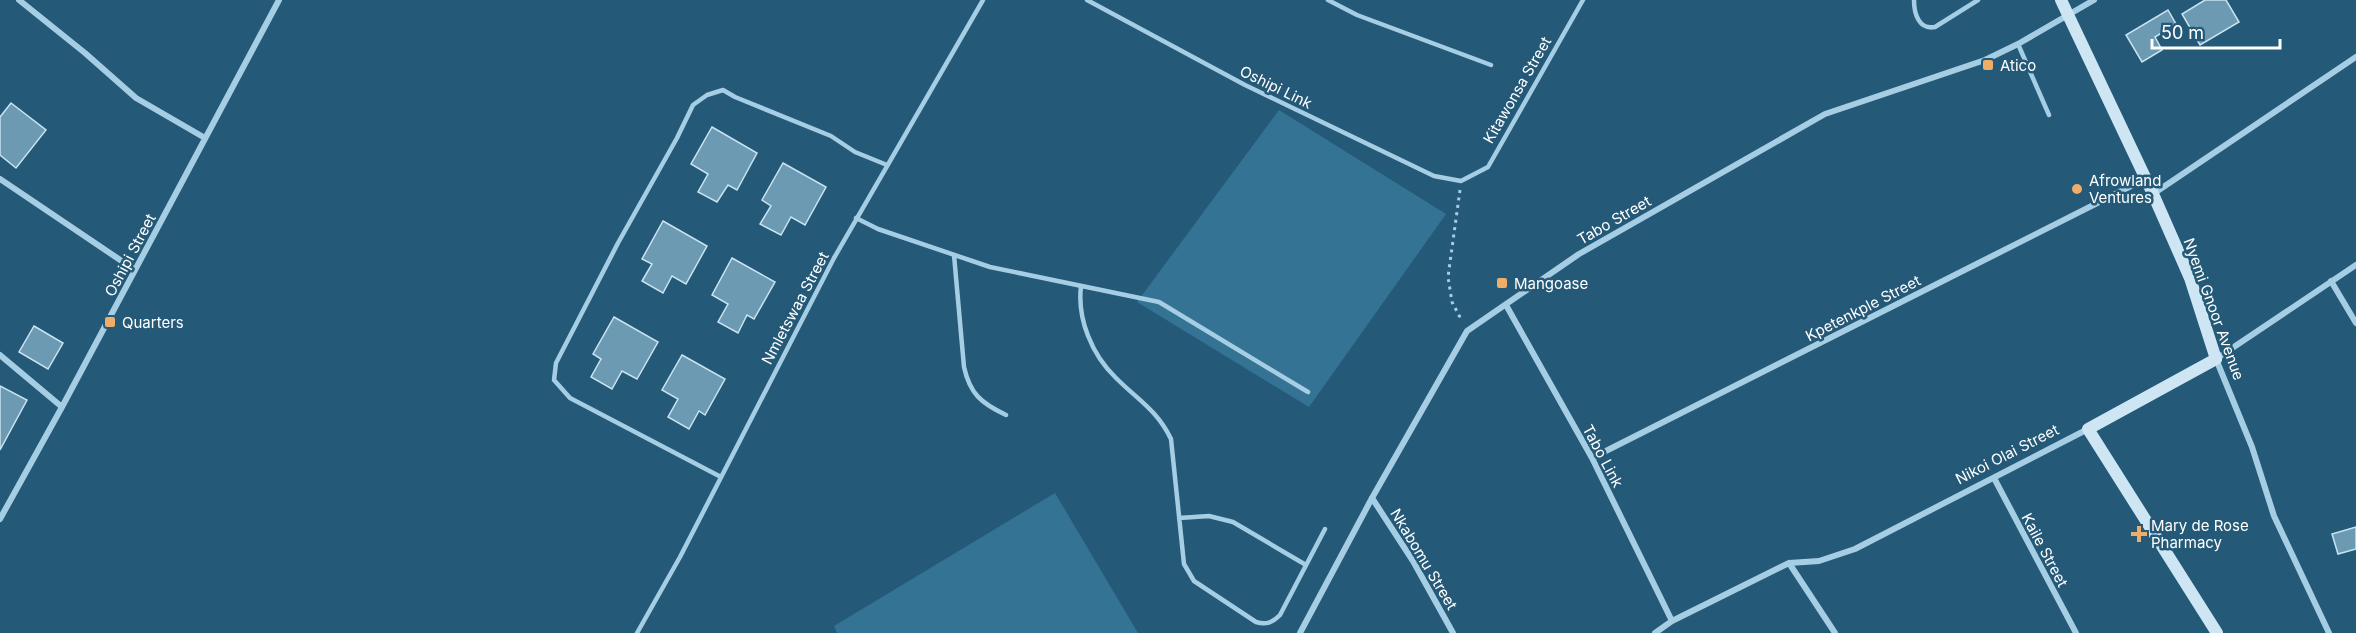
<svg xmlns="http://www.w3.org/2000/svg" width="2356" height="633" viewBox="0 0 2356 633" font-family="Inter,sans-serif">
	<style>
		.green { fill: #347394 }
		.building { fill: #6d9ab3; stroke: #c8e4f3; stroke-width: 1.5 }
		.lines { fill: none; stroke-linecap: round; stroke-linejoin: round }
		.path { stroke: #a5cee4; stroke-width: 3; stroke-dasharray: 3 4.5; stroke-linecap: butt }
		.lane { stroke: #a5cee4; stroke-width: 4.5 }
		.street { stroke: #a5cee4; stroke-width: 6 }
		.secondary { stroke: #cee6f4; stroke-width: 12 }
		.poi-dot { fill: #eead69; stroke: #245978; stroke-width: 2 }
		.labels { text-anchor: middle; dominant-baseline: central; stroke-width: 5; stroke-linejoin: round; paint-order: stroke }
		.poi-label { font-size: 15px; fill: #fff; stroke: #245978; text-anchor: start }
		.street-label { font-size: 15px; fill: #fff; stroke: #245978 }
	</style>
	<rect width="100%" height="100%" fill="#245978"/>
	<!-- green -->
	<path class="green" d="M1279,110L1446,214L1309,407L1137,302Z
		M1055,493L1138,633H837L834,626Z"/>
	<!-- building -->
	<path class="building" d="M2205,0H2226L2239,22L2200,45L2182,14Z
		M2168,10L2176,24L2155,37L2162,50L2142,62L2126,35Z
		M11,103L46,130L16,168L0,155V117Z
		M712,127L757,153L737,190L728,185L717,202L698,192L708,174L691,164Z
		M783,163L826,187L805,225L791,217L781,235L760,224L771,206L762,200Z
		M663,221L707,246L686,284L672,276L663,293L642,281L652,264L642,259Z
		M732,258L775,282L754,319L747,315L738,333L718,322L728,304L712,295Z
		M614,317L658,342L637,379L622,371L612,389L591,377L601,359L593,354Z
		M34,326L63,343L48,369L19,352Z
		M682,355L725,379L705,415L699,411L689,429L668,417L678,399L662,390Z
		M0,386L27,400L0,450Z
		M2356,527V549L2338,554L2332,534Z"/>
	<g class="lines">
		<!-- path -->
		<path class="path" d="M1460,190L1448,277L1452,302L1462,321"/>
		<!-- lane -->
		<path class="lane" d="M1087,0L1245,85L1434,176L1461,181L1488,167L1583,0
			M1328,0L1357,15L1491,65
			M1914,0C1914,14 1919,30 1935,27L1978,0
			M2018,44L2049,115
			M856,218L878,229L990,267L1159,302L1308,392
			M954,255L964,367C970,394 981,403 1006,415
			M1081,286C1077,319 1092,355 1116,378C1138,400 1157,410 1171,439L1184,564L1194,581L1256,622C1266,625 1272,623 1280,615L1325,529
			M721,477L570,398L554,380L556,363L618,243L677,138L693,105L707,95L723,90L735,97L831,136L855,152L887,165
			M1179,518L1209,516L1233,522L1306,565
			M637,633L680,557L834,258L983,0"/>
		<!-- street -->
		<path class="street" d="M19,0L85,53L136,98L205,138
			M0,179L135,270
			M2153,194L2356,57
			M2331,281L2356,323
			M1506,305L1592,458L1672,621
			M0,355L62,407
			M1592,458L2145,179
			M1994,478L2076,633
			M1372,498L1413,561L1453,633
			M0,519L62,407L279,0
			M1789,563L1835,633
			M1300,633L1372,498L1467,331L1579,254L1825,114L1985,60L2018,44L2094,0
			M1655,633L1672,621L1789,563L1819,561L1855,549L2088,429
			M2329,633L2274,516L2252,447L2216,359L2356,265"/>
		<!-- secondary -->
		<path class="secondary" d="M2061,0L2153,194L2190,278L2216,359L2088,429L2217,633"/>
	</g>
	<!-- markers -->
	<g class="poi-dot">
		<rect x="1982" y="59" width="12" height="12" rx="3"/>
		<circle cx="2077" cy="189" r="6"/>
		<rect x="1496" y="277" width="12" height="12" rx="3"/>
		<rect x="104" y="316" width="12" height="12" rx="3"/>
		<path d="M2136 525h6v6h6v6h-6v6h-6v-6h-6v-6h6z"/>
	</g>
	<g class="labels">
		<!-- poi labels -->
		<g class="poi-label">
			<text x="2000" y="65">Atico</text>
			<text x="2089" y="180">Afrowland<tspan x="2089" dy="17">Ventures</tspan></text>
			<text x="1514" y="283">Mangoase</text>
			<text x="122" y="322">Quarters</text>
			<text x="2151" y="525">Mary de Rose<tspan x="2151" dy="17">Pharmacy</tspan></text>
		</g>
		<!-- street labels -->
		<g class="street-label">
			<text transform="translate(1276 87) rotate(26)">Oshipi Link</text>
			<text transform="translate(1517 90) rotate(-60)">Kitawonsa Street</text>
			<text transform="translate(1614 220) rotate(-30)">Tabo Street</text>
			<text transform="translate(130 255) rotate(-62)">Oshipi Street</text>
			<text transform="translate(795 308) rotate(-62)">Nmletswaa Street</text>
			<text transform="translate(1863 308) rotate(-27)">Kpetenkple Street</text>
			<text transform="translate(2214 309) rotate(70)">Nyemi Gnoor Avenue</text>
			<text transform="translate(2007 454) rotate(-27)">Nikoi Olai Street</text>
			<text transform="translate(1603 456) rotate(62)">Tabo Link</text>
			<text transform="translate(2045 550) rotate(62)">Kaile Street</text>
			<text transform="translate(1424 559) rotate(59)">Nkabomu Street</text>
		</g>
	</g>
	<!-- scale -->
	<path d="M2152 39v9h128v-9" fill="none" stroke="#ffffff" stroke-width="3"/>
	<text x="2161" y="39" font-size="18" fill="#ffffff" stroke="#245978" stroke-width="4.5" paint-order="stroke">50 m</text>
</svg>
